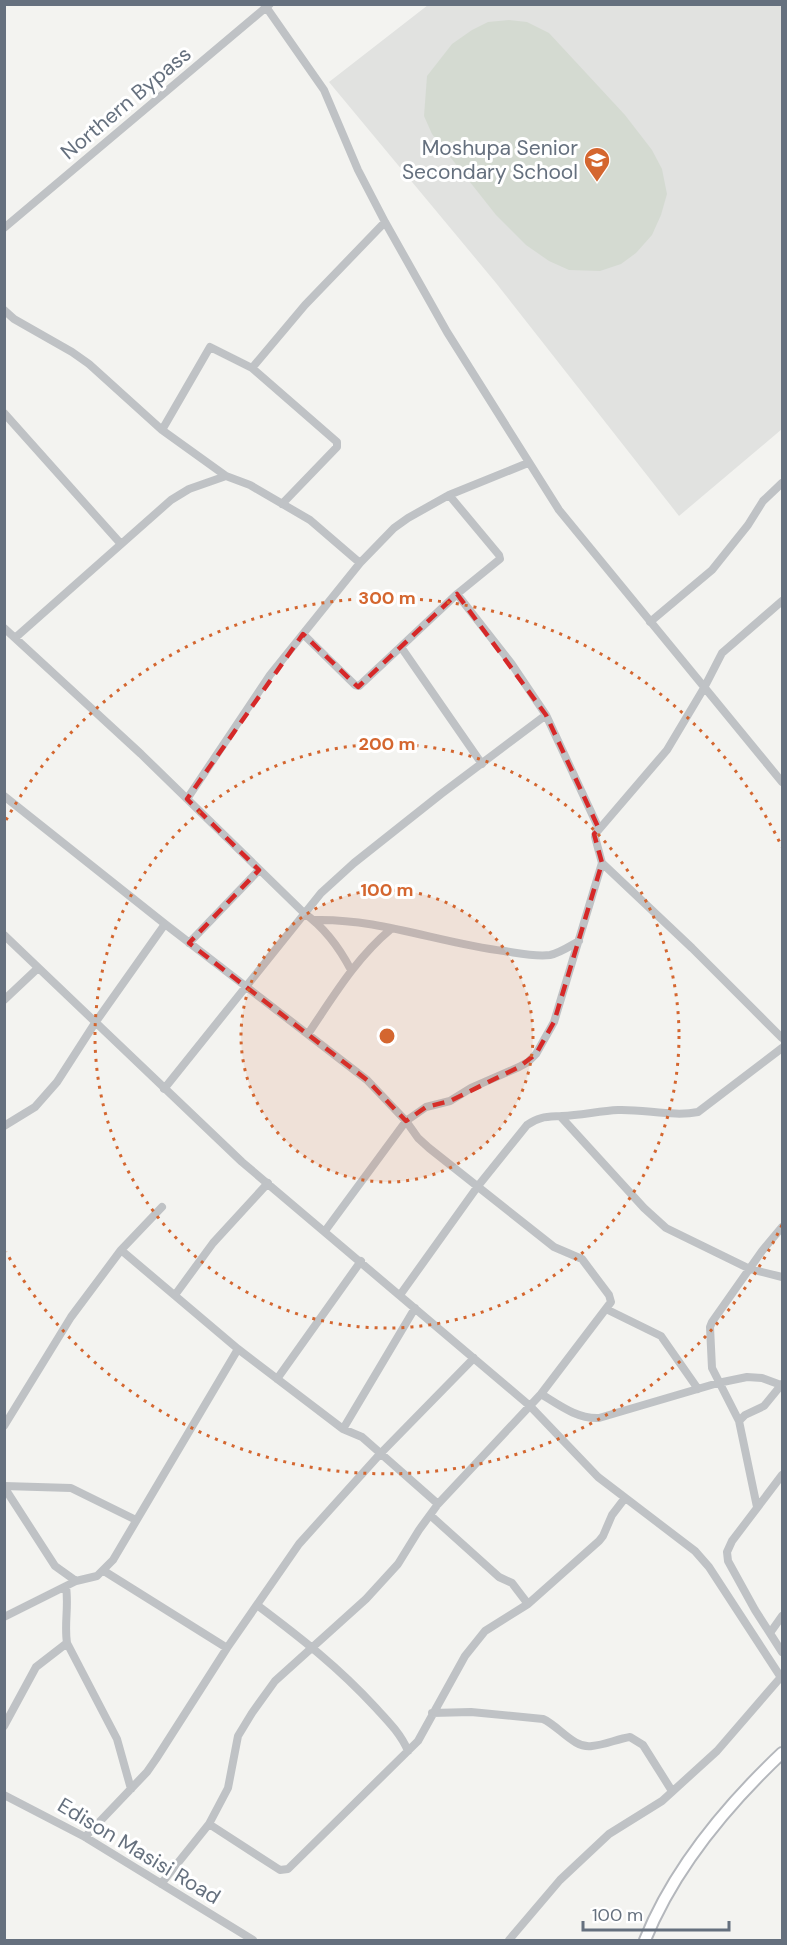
<svg xmlns="http://www.w3.org/2000/svg" width="787" height="1945" viewBox="0 0 787 1945" font-family="'DM Sans',sans-serif">
	<style>
		.built { fill: #e1e2e0 }
		.green { fill: #d4dad1 }
		.lines { fill: none; stroke-linecap: round; stroke-linejoin: round }
		.secondary-casing { stroke: #b4b7bc; stroke-width: 14 }
		.street { stroke: #bfc2c5; stroke-width: 8 }
		.secondary { stroke: #fff; stroke-width: 10 }
		.marked { fill: none; stroke: #d62828; stroke-width: 4.5; stroke-dasharray: 12 8; stroke-linejoin: round }
		.ring { fill: none; stroke: #d4662f; stroke-width: 3; stroke-dasharray: 3 6 }
		.labels { text-anchor: middle; dominant-baseline: central; stroke-width: 6; stroke-linejoin: round; paint-order: stroke }
		.street-label { font-size: 21px; fill: #65707e; stroke: #fff }
		.poi-label { font-size: 21px; fill: #65707e; stroke: #fff; text-anchor: end }
		.centre { fill: #d4662f; stroke: #fff; stroke-width: 3 }
		.ring-label { font-size: 18px; text-anchor: middle; font-weight: bold; fill: #d4662f; stroke: #fff; stroke-width: 6; stroke-linejoin: round; paint-order: stroke }
	</style>
	<rect width="100%" height="100%" fill="#f3f3f0"/>
	<!-- built -->
	<path class="built" d="M428,5H782V429L679,516L496,283L329,82Z"/>
	<!-- green -->
	<path class="green" d="M509,20L527,22L549,33L625,115L652,150L662,169L667,194L661,215L652,235L636,253L621,264L600,271L569,270L549,261L526,245L496,215L432,134L424,116L427,76L452,44L472,30L488,22Z"/>
	<g class="lines">
		<!-- secondary casing -->
		<g class="secondary-casing">
			<path id="secondary" d="M645,1940C674,1868 726,1806 782,1753"/>
		</g>
		<!-- street -->
		<path class="street" d="M264,4L324,90L358,170L385,222L447,332L559,510L782,782
			M4,228L270,4
			M4,310L14,319L72,352L89,364L162,430L226,476
			M4,413L121,544
			M162,430L210,347L252,368
			M282,504L337,447V442L252,368L305,305L385,222
			M782,601L722,653L704,688L667,750L596,833L595,837L602,863L692,948L782,1038
			M650,622L712,570L748,525L763,501L782,483
			M4,628L15,638
			M303,634L355,685L359,686L457,594
			M401,647L482,764
			M546,715L599,829
			M4,796L165,924L367,1080L406,1121L325,1231
			M187,799L270,675L360,563
			M314,920C378,918 440,943 504,951C518,953 535,957 550,955C560,953 570,946 579,941
			M4,935L242,1162L530,1406L598,1477L695,1551L709,1567L782,1679
			M189,943L259,870
			M351,970C339,947 325,928 304,913L141,754L15,638L171,500L189,489L226,476L250,485L310,520L360,563L394,528L408,518L449,495
			M4,1000L38,968
			M308,1034C333,997 356,958 391,929
			M164,1089L321,893L354,863L441,794L546,715L511,663L457,594L500,559L499,555L449,495L528,463
			M561,1117L644,1208L666,1228L750,1269L782,1277
			M4,1126L35,1107L57,1082L95,1023L165,924
			M121,1250L238,1349L343,1429L362,1437L438,1504
			M175,1295L213,1243L268,1183
			M400,1295L478,1186L527,1125C539,1116 548,1117 562,1116C581,1115 600,1111 618,1110C644,1109 674,1117 698,1112L782,1048
			M606,1309L661,1336L698,1389
			M277,1379L361,1261
			M541,1394C559,1405 577,1419 599,1418L718,1383L747,1377L762,1378L781,1385
			M739,1421L712,1368L710,1327L712,1322L762,1251L782,1227
			M4,1426L71,1317L121,1250L162,1207
			M343,1429L415,1308
			M782,1475L732,1541L727,1552L728,1561L755,1610L782,1652
			M4,1486L71,1488L136,1520
			M4,1487L55,1566L76,1581
			M757,1507L739,1421L745,1415L764,1406L782,1384
			M430,1515L499,1577L512,1583L528,1604
			M104,1571L227,1648
			M66,1587C69,1606 64,1624 67,1643L117,1739L131,1789
			M257,1605C301,1638 338,1667 375,1707C388,1721 401,1734 408,1751
			M4,1617L76,1581L97,1576L113,1560L238,1349
			M770,1633L782,1616
			M432,1713L471,1712L543,1719C559,1726 574,1749 592,1746C605,1745 617,1739 630,1737L643,1745L672,1791
			M4,1726L36,1667L67,1643
			M4,1795L85,1837L253,1940
			M209,1824L280,1870L288,1869L418,1741L465,1656L485,1631L528,1604L599,1541L603,1536L612,1515L625,1498
			M85,1837L147,1772L156,1759L227,1648L299,1544L380,1454L474,1358
			M161,1884L209,1824L228,1788L238,1736L252,1713L275,1681L366,1599L398,1564L419,1530L438,1504L541,1394L611,1302L609,1295L582,1259L554,1247L429,1148L418,1138L406,1121L426,1107L450,1101L471,1088L519,1067L528,1062L536,1054L554,1022L602,863
			M509,1940L560,1880L609,1834L662,1801L717,1751L781,1677"/>
		<!-- secondary -->
		<use href="#secondary" class="secondary"/>
	</g>
	<!-- marked area -->
	<path class="marked" d="M457,594L546,715L599,829L594,834L602,863L554,1022L536,1054L519,1067L450,1101L426,1107L406,1121L367,1080L189,943L259,870L187,799L303,634L358,687Z"/>
	<!-- distance rings -->
	<circle cx="387" cy="1036" r="146" fill="#d4662f" fill-opacity=".12"/>
	<g class="ring">
		<circle cx="387" cy="1036" r="146"/>
		<circle cx="387" cy="1036" r="292"/>
		<path d="M782 1225A438 438 0 0 1 6 1252M6 820A438 438 0 0 1 782 847"/>
	</g>
	<!-- icons -->
	<defs>
		<g id="school-pin" transform="scale(1.35)"><path d="M0 17L-7.5 6A9.5 9.5 0 1 1 7.5 6Z" fill="#d4662f" stroke="#fff"/><path d="M0-5L7-2L0 1L-7-2ZM-4 1L0 2.5L4 1V4Q0 6-4 4Z" fill="#fff"/></g>
	</defs>
	<g fill-rule="evenodd">
		<use href="#school-pin" x="597" y="160"/>
	</g>
	<g class="labels">
		<!-- street labels -->
		<g class="street-label">
			<text transform="translate(126 103) rotate(-40)">Northern Bypass</text>
			<text transform="translate(139 1851) rotate(31)">Edison Masisi Road</text>
		</g>
		<!-- poi labels -->
		<g class="poi-label">
			<text x="578" y="148">Moshupa Senior<tspan x="578" dy="24">Secondary School</tspan></text>
		</g>
	</g>
	<circle cx="387" cy="1036" r="9" class="centre"/>
	<g class="ring-label">
		<text x="387" y="604">300 m</text>
		<text x="387" y="750">200 m</text>
		<text x="387" y="896">100 m</text>
	</g>
	<!-- border -->
	<rect width="787" height="1945" fill="none" stroke="#65707e" stroke-width="12"/>
	<!-- scale -->
	<path d="M583 1921v9h146v-9" fill="none" stroke="#65707e" stroke-width="3"/>
	<text x="592" y="1921" font-size="18" fill="#65707e" stroke="#ffffff" stroke-width="4.5" paint-order="stroke">100 m</text>
</svg>
